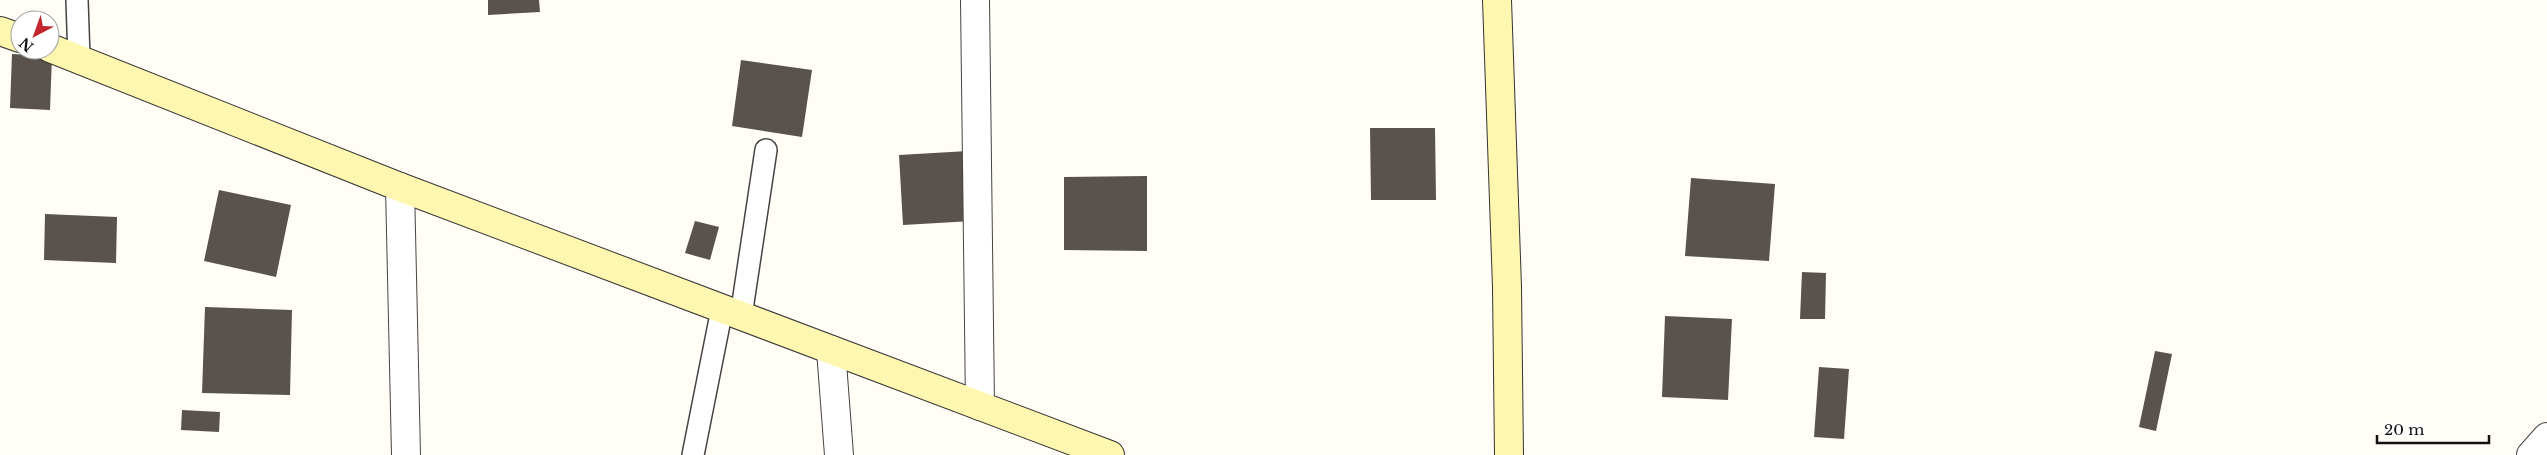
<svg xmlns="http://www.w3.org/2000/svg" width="2547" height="455" viewBox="0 0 2547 455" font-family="'Libre Baskerville',serif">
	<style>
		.building { fill: #5a524d }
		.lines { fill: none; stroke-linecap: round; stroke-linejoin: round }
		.lane-casing { stroke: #444; stroke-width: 24 }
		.street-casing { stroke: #444; stroke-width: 30 }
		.secondary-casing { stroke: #333; stroke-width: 30 }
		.lane { stroke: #fff; stroke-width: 21 }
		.street { stroke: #fff; stroke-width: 28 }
		.secondary { stroke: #fff6b0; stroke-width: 28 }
	</style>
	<rect width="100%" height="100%" fill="#fffdf5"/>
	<!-- building -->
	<path class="building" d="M488,0H539L540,12L488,15Z
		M12,54L52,56L50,110L10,108Z
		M741,60L812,70L802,137L732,126Z
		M1370,128H1435L1436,200H1371Z
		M968,151L972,221L903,225L899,155Z
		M1147,176V251L1064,250V177Z
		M1691,178L1775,184L1769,261L1685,256Z
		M219,190L291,205L276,277L204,261Z
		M45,214L117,217L116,263L44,260Z
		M695,221L719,227L710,260L685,253Z
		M1802,272L1826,273L1825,319H1800Z
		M205,307L292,310L290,395L202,393Z
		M1665,316L1732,319L1728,400L1662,397Z
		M2155,351L2172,354L2156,431L2139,427Z
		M1819,367L1849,369L1844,439L1814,437Z
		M182,410L220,412L219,432L181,430Z"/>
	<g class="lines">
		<!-- lane casing -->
		<g class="lane-casing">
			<path id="lane" d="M77,0L79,58
				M741,316L766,150
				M693,455L722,309"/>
		</g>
		<!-- street casing -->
		<g class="street-casing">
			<path id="street" d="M975,0L980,406
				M400,187L406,455
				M831,350L839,455
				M2531,455L2547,437"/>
		</g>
		<!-- secondary casing -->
		<g class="secondary-casing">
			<path id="secondary" d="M1497,0L1507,287L1509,455
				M0,31L20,38
				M50,48L400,187L1110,455"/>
		</g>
		<!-- lane -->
		<use href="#lane" class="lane"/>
		<!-- street -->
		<use href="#street" class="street"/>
		<!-- secondary -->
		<use href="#secondary" class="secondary"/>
	</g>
	<!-- north arrow -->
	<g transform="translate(35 35) rotate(221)"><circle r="24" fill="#ffffff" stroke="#a0a0a0"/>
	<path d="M0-4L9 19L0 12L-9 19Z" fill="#c4262e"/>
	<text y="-8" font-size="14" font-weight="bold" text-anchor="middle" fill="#111111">N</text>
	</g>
	<!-- scale -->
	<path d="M2377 435v8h112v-8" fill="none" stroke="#111111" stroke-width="2.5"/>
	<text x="2384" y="435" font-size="15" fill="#111111" stroke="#ffffff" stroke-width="4" paint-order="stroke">20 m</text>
</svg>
